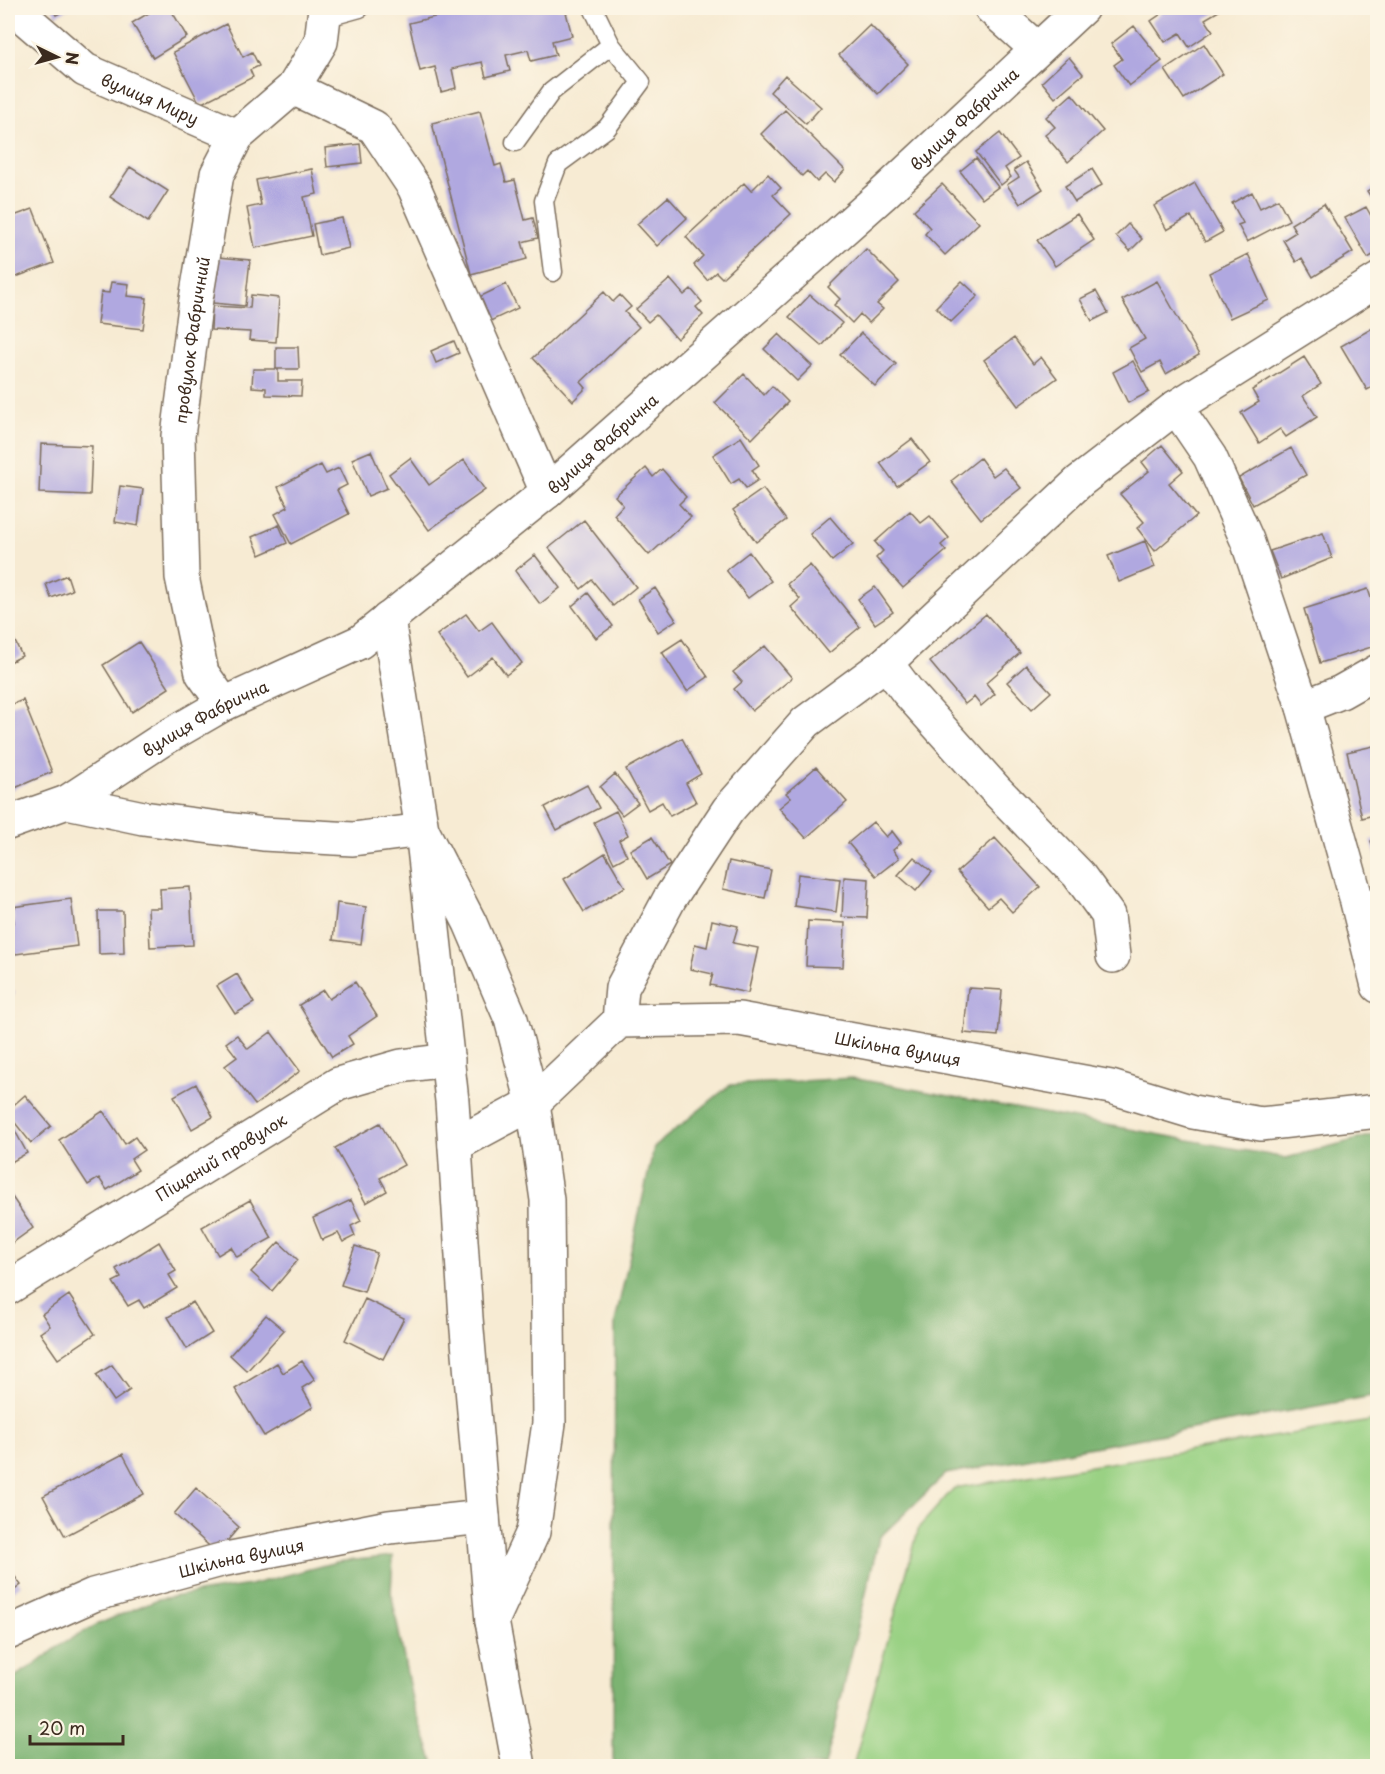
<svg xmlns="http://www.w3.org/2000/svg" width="1385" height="1774" viewBox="0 0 1385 1774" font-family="'Playpen Sans',sans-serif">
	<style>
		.green { fill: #9ad184; stroke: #6a7e51; stroke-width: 1.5 }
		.forest { fill: #7bb372; stroke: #5b6e48; stroke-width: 1.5 }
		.building { fill: #b0a8e0 }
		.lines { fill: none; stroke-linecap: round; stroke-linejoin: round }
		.service-casing { stroke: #7d6e5d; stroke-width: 21 }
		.minor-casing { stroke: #7d6e5d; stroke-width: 36 }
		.service { stroke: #fff; stroke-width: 18 }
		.minor { stroke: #fff; stroke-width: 33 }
		.labels { text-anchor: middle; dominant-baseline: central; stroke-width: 5; stroke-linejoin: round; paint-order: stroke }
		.street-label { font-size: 16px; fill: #3b2a1e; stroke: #fcf5e5 }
	</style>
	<rect width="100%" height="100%" fill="#fcf5e5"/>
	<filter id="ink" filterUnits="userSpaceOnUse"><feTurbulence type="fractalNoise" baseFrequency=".0167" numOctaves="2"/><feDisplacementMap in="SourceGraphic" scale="12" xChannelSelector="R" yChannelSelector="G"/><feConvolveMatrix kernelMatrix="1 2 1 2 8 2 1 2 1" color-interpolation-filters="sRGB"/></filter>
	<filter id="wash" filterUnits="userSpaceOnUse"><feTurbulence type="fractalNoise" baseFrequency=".008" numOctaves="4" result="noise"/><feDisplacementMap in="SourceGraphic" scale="24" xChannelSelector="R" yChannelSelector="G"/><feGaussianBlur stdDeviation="1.35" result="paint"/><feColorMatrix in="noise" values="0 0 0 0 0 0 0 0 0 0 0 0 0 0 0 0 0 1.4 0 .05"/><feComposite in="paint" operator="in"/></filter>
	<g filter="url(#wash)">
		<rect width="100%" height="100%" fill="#f7ebd3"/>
		<!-- green -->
		<path class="green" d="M1377,1420V1766H853L919,1527L954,1488Z"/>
		<!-- forest -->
		<path class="forest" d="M852,1078L1286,1158L1377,1134V1395L946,1474L879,1538L825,1766H613L615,1322L654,1147L730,1085Z
			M393,1556L391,1592L412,1700L435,1766H8V1681L37,1663L62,1644L96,1625L158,1599L250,1585L336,1562Z"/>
		<g id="blocks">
			<!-- building -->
			<path class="building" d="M52,8H70L56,15Z
				M157,8H170L187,37L153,58L132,23Z
				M472,8H565L572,36L552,41L556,55L531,61L528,50L506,55L510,71L486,77L482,62L452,69L456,88L441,92L435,67L420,71L409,23Z
				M1157,8H1224L1205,19L1213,31L1189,47L1180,33L1165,42L1151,21L1161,14Z
				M226,24L243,57L252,52L259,66L250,70L253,77L200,104L173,52Z
				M870,25L908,64L878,94L839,55Z
				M1134,26L1162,61L1129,86L1114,65L1122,59L1111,44Z
				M1204,44L1223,74L1184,99L1165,70Z
				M1069,57L1083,74L1055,98L1042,82Z
				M785,75L821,107L806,124L770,92Z
				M1072,94L1103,131L1068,162L1045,135L1055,127L1046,117Z
				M785,110L845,170L834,182L825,174L817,182L807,171L802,176L761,134Z
				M480,111L495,166L501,164L506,182L515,180L525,220L533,218L538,238L522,242L527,259L471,274L432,123Z
				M1000,133L1019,158L1005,168L1011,177L1001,185L976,152Z
				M360,144L362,163L327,167L325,148Z
				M976,158L998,187L982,199L960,171Z
				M1026,162L1043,189L1020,204L1007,185L1019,177L1014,170Z
				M130,167L168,191L148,222L110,197Z
				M312,169L317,194L304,197L312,236L255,248L247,208L261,205L256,180Z
				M1092,169L1102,185L1075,202L1065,186Z
				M768,174L781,188L773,195L791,214L722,278L716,272L707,280L694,265L703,256L686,237L744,183L751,191Z
				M1195,183L1223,232L1205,242L1191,216L1167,230L1154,206Z
				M942,184L979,223L945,255L925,234L930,228L914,210Z
				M1378,184V208L1367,191Z
				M1252,192L1260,208L1278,199L1289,220L1247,242L1238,225L1243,223L1232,203Z
				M668,197L687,218L657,246L637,224Z
				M1324,204L1353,252L1313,277L1302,258L1296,262L1283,240L1296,232L1291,224Z
				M1366,207L1378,228V252L1368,258L1345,218Z
				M33,209L54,263L8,280V218Z
				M1077,214L1094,240L1055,266L1037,240Z
				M342,218L349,248L319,255L313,224Z
				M1128,224L1142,239L1130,251L1116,236Z
				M866,249L899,282L877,304L883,309L869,323L860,314L852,323L834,305L840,299L828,287Z
				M1248,254L1269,300L1230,318L1209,273Z
				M218,257L250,260L245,306L213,303Z
				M670,279L684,295L691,289L702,302L696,307L703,315L677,339L656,315L648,322L636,309Z
				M962,281L978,296L951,322L936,307Z
				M1157,281L1199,355L1166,374L1160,362L1142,372L1129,348L1145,339L1122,300Z
				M111,282L129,284L127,296L147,298L143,329L97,324L101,292L109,293Z
				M506,284L518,308L484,324L473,300Z
				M1096,291L1108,313L1092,321L1080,299Z
				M604,292L613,302L620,295L631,307L625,312L639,327L581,382L586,388L573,401L533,358Z
				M251,295L279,298L276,342L249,340L250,332L211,330L212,306L250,308Z
				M810,295L842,323L822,346L789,317Z
				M1378,325V384L1367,390L1341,346Z
				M861,333L896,364L875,386L840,355Z
				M779,334L812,366L797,381L764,349Z
				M1014,338L1033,364L1041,357L1057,378L1018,406L984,360Z
				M454,341L459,353L436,363L431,351Z
				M276,347H298L299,369H276Z
				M1304,357L1321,384L1303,396L1317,417L1286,437L1280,429L1259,443L1241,413L1259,402L1252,390Z
				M1133,361L1149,392L1128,403L1113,372Z
				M253,369H278V381H302L301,396L266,395V388L252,387Z
				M744,374L764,395L772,386L788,402L752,439L715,403Z
				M741,437L759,465L752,470L758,480L746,488L739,479L731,484L713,455Z
				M912,439L930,462L897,486L880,463Z
				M41,444L92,446L90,495L39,493Z
				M1162,445L1183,471L1169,483L1196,516L1155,551L1137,528L1144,522L1120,494L1149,471L1142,462Z
				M1291,448L1306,475L1253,505L1239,478Z
				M371,451L387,488L368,496L352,459Z
				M410,458L429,485L464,460L485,490L429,530L389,474Z
				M980,458L993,476L1004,468L1021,488L981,519L951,481Z
				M321,465L326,474L339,468L347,485L337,490L349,514L291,544L275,514L288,507L278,487Z
				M646,468L653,477L662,469L686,497L679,504L691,517L649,555L614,515L623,505L615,496Z
				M120,486L143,489L138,526L115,522Z
				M763,489L786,520L756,542L733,510Z
				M910,511L921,523L930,516L949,538L941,545L946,551L903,588L876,558L883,551L875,542Z
				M830,517L853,544L832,561L810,534Z
				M584,520L636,587L613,606L592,580L581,589L549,548Z
				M279,525L287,543L260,555L252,537Z
				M1323,533L1332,558L1281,579L1270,551Z
				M1145,541L1155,567L1119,582L1108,556Z
				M749,552L771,581L748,598L726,570Z
				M535,555L560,588L540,604L515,571Z
				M810,565L860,627L829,653L791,607L800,599L787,584Z
				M67,575L72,590L51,598L46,584Z
				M875,587L893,612L875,624L858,599Z
				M655,588L676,620L658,632L638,599Z
				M1368,589L1378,619V645L1320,663L1304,609Z
				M588,593L613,626L596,638L572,606Z
				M466,614L479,631L492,622L522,663L506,675L493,657L467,677L437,635Z
				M986,614L1020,653L986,683L995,694L981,706L974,697L965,704L930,662Z
				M8,627L22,656L8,663Z
				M682,639L708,677L687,691L662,652Z
				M139,642L169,688L132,712L103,665Z
				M765,646L792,678L752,711L734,689L742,682L733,672Z
				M1026,665L1051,692L1032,709L1007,682Z
				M23,700L52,772L8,791V706Z
				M682,738L701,774L686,783L696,802L670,816L662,802L648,810L626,769Z
				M1378,745V814L1362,818L1347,752Z
				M816,767L847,802L806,838L779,808L791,798L786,793Z
				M615,774L638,803L622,815L600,787Z
				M587,785L599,808L557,830L545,807Z
				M616,811L628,835L619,840L627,856L614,863L594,822Z
				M873,822L886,837L892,831L901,843L893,850L899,858L876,876L848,843Z
				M652,837L670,865L647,879L630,850Z
				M995,838L1040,887L1012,912L999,898L988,907L957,872Z
				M1378,840V859H1377L1371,841Z
				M605,853L625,887L584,912L564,879Z
				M914,857L932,872L916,891L898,875Z
				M729,861L771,870L765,898L723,889Z
				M798,874L840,879L836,912L794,906Z
				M844,877L869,879L867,918L842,917Z
				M190,887L193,945L150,947L148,908H161L160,889Z
				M71,899L77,946L8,955V924L14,923L12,907Z
				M337,903L366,907L361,944L333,940Z
				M98,911H123L124,953L99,954Z
				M712,920L738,926L733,943L758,948L748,993L710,985L713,974L690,969L695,944L707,947Z
				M808,921L845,923L843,967L806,966Z
				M237,974L254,1003L235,1014L217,986Z
				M355,982L377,1016L348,1036L353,1044L332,1057L299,1005L323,990L329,999Z
				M8,987L15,992L8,1007Z
				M968,988L1002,990L998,1036L964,1033Z
				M271,1032L300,1071L255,1105L225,1066L237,1057L226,1043L237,1035L248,1049Z
				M196,1084L213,1117L192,1129L174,1096Z
				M25,1095L51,1126L31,1143L8,1114V1110Z
				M103,1111L125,1144L135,1137L144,1150L131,1159L138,1170L107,1190L99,1178L88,1185L59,1140Z
				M8,1118L27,1153L8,1164Z
				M380,1123L404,1165L380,1178L387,1191L366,1203L335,1148Z
				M8,1191L33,1228L8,1246Z
				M250,1200L272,1238L237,1257L231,1247L218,1255L202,1227Z
				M351,1200L361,1221L351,1226L355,1236L343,1242L338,1233L322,1240L313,1218Z
				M159,1242L176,1271L169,1275L177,1288L144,1308L139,1300L128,1306L113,1282L121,1278L116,1269Z
				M279,1242L298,1260L272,1291L251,1272Z
				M355,1246L377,1253L364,1292L341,1285Z
				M69,1295L95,1334L58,1359L40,1333L50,1326L42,1314Z
				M365,1299L404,1318L383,1359L345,1340Z
				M193,1302L212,1333L187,1349L168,1317Z
				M266,1315L284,1330L247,1371L230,1355Z
				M302,1361L315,1380L302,1388L313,1407L264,1436L235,1389L277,1363L283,1373Z
				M112,1365L130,1390L114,1401L96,1375Z
				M123,1454L144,1494L65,1536L43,1496Z
				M196,1488L239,1527L217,1553L174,1514Z
				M8,1567L21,1585L8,1595Z"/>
		</g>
	</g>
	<g filter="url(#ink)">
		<use href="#blocks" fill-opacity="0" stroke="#7d6e5d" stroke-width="1.5"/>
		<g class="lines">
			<!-- service casing -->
			<g class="service-casing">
				<path id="service" d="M324,18L360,8
					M515,142L551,92L611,45
					M553,272L544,201L558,164L607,128L641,82L611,45L593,8"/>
			</g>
			<!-- minor casing -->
			<g class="minor-casing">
				<g id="minor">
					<path id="s1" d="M13,8L85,70L237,136"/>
					<path d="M991,8L1037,49"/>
					<path d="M293,88L374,127L414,187L547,492"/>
					<path d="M1176,407L1210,457L1247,540L1303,707L1355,894L1378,986"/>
					<path d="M388,619L422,830L452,1101L466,1318L492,1621L519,1766"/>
					<path d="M886,663L907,691L996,790L1078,874L1108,915L1113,956"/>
					<path id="s2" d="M224,704L202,673L182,577L178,436L196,299L217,174L237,136L293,88L321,42L325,8"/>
					<path d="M1303,707L1341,692L1378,671"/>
					<path id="s3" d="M67,802L160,741L224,704L360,642L547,492L882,195L1082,8"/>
					<path d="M8,823L67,802L143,818L263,834L353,839L422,830L470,923L511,1019L533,1103L547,1200L549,1423L533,1532L492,1621"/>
					<path d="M619,1021L622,988L670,898L728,810L806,722L886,663L1080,481L1176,407L1378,280"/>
					<path id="s4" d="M455,1145L533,1103L619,1021L739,1019L1111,1087L1193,1112L1261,1124L1378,1111"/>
					<path id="s5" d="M8,1288L338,1084L401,1066L448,1060"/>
					<path id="s6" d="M8,1633L93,1595L221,1560L389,1527L483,1517"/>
				</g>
			</g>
			<!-- service -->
			<use href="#service" class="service"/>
			<!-- minor -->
			<use href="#minor" class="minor"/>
		</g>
	</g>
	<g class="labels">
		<!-- street labels -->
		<g class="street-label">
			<text stroke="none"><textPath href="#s1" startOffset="166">вулиця Миру</textPath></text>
			<text stroke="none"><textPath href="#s3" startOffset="1134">вулиця Фабрична</textPath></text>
			<text stroke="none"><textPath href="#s2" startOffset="374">провулок Фабричний</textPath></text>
			<text stroke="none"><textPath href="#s3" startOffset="648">вулиця Фабрична</textPath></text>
			<text stroke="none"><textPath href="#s3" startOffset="162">вулиця Фабрична</textPath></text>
			<text stroke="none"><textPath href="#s4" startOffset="489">Шкільна вулиця</textPath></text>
			<text stroke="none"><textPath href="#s5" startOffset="250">Піщаний провулок</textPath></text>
			<text stroke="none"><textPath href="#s6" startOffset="246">Шкільна вулиця</textPath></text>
		</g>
	</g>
	<!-- margin -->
	<rect width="1385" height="1774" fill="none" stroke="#fcf5e5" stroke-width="30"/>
	<!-- north arrow -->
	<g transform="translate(57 57) rotate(95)" stroke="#fcf5e5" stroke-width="4.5" paint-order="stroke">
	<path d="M0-4.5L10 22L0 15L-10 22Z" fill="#3b2a1e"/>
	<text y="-9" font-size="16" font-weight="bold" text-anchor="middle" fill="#3b2a1e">N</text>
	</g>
	<!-- scale -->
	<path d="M30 1735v9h93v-9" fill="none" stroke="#3b2a1e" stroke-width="3"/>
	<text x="39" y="1735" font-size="18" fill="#3b2a1e" stroke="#fcf5e5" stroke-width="4.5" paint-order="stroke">20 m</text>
</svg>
